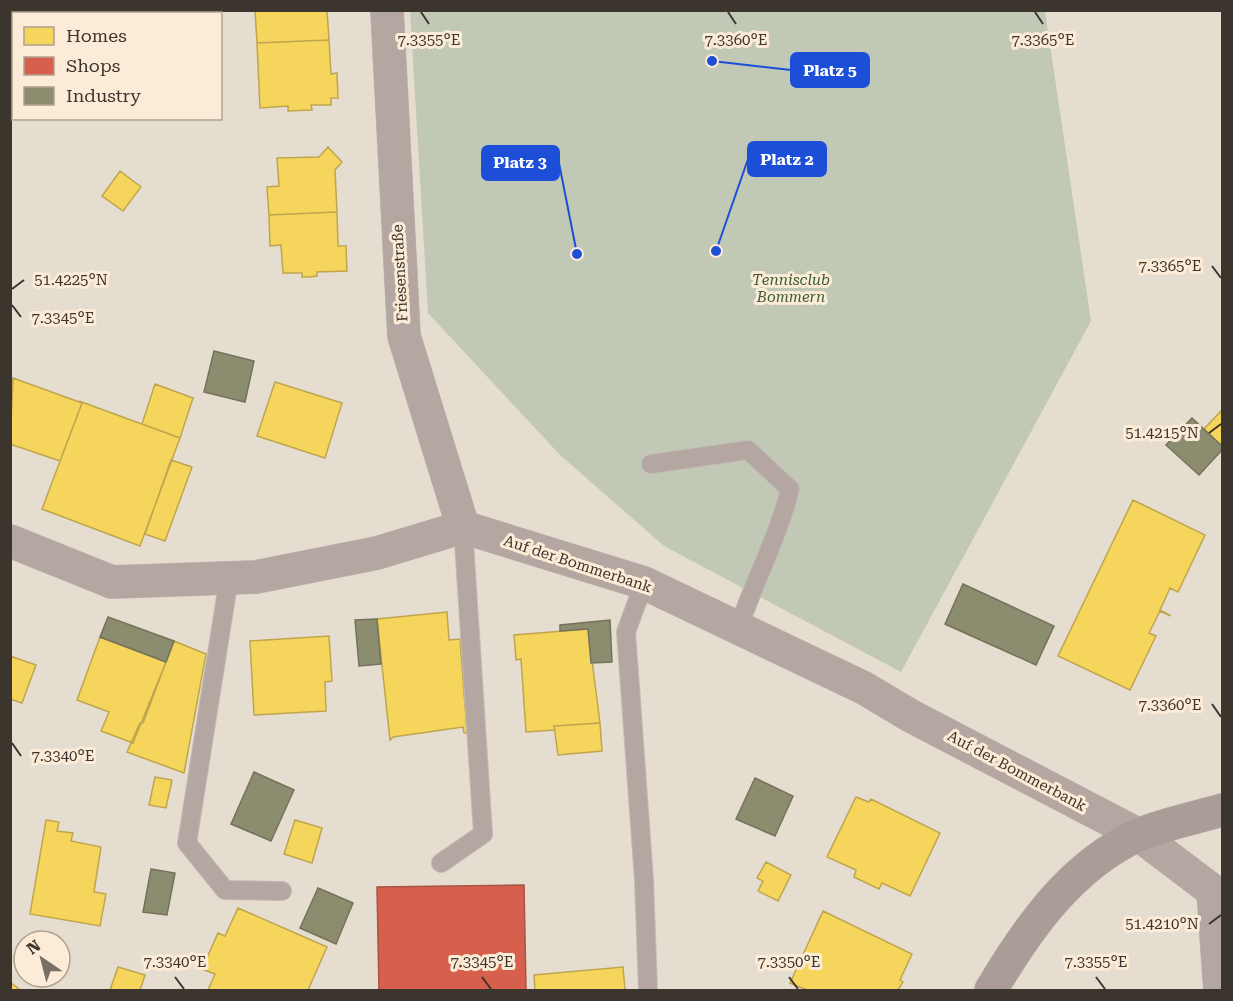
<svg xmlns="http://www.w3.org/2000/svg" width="1233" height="1001" viewBox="0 0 1233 1001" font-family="'Roboto Serif',serif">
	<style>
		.green { fill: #c1c8b6 }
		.homes { fill: #f6d55c; stroke: #bea54e; stroke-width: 1.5 }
		.shops { fill: #d6604d; stroke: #a85343; stroke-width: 1.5 }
		.industry { fill: #8c8c6e; stroke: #74725a; stroke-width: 1.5 }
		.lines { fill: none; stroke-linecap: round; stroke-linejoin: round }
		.lane-casing { stroke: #c2bbb2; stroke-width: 20 }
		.street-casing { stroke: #c2bbb2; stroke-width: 34 }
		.secondary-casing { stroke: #c2bbb2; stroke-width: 34 }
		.lane { stroke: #b4a7a1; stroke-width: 18 }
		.street { stroke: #b4a7a1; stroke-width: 33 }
		.secondary { stroke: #aa9c96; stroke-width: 33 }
		.ticks { fill: none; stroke: #3c352d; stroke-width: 2 }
		.labels { text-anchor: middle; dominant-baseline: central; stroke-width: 6; stroke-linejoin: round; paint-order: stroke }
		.street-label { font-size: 15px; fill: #3c352d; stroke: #fcebd6 }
		.park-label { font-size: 15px; font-style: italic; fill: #395c35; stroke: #fcebd6 }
		.ticks-label { font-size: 15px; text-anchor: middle; fill: #3c352d; stroke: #fcebd6; stroke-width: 6; stroke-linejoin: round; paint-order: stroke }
		.leader { fill: none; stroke: #1d4ed8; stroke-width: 2 }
		.callout-dot { fill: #1d4ed8; stroke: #fcebd6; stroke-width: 2 }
		.callout { fill: #1d4ed8; stroke: #1d4ed8; stroke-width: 2 }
		.callout-label { font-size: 16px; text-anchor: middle; font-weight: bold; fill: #fff }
	</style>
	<rect width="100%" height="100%" fill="#e6ddd1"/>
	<!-- green -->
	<path class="green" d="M410,11H1045L1091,321L901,672L664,546L560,455L428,313Z"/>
	<!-- homes -->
	<path class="homes" d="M10,10H28L27,14H14V28L10,27Z
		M28,10H54L53,14H27Z
		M255,10H327L329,40L257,43Z
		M329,40L331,74L337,73L338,98H331V105H311L312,110L288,111V106L260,108L257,43Z
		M10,84L14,85V112L10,120Z
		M328,147L342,162L335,170L337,212L269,215L267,187L279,186L277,158L319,157Z
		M120,171L141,187L123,211L102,196Z
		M337,212L338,246H346L347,271L317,272V276L309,277H302V273H283L281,245L270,246L269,215Z
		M13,378L82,403L60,461L10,444Z
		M275,382L342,403L325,458L257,436Z
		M155,384L193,398L180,438L142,424Z
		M79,401L180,438L140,546L42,509L82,403Z
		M1222,410V446L1204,429Z
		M171,460L192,467L165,541L145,534Z
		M1133,500L1205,535L1178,592L1170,588L1160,610L1171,616L1160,611L1149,633L1156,636L1130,690L1058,656Z
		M447,612L449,640L460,639L467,733H464L463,727L393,737L390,740L377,619Z
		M588,629L600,723L554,726L555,730L526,732L521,659L516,660L514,635Z
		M329,636L332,681L325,682L326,711L254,715L250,641Z
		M100,637L166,662L133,743L101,731L109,712L77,700Z
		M174,641L206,654L184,773L127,752L140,723H143Z
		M10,656L36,665L22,703L10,699Z
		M600,723L602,751L558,755L554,726Z
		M155,777L172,780L166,808L149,805Z
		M856,797L869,802L871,799L940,833L910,896L882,883L879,889L854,877L856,870L827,857Z
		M46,820L59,822L57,831L73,833L71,841L101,847L94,892L106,894L100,926L30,914Z
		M295,820L322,828L312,863L284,854Z
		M766,862L791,875L778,901L758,891L763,881L757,878Z
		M238,908L327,947L308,990H208L215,974L202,969L218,933L225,936Z
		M823,911L912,954L900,980L903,982L898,990H807L790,983Z
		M118,967L145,975L140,990H110Z
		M623,967L625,990H535L534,975Z
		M10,982L19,989L18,990H10Z"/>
	<!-- shops -->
	<path class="shops" d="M524,885L526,990H379L377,887Z"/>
	<!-- industry -->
	<path class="industry" d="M214,351L254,361L245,402L204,392Z
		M1192,418L1222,446V450L1199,475L1166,445Z
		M963,584L1054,626L1036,665L945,624Z
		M108,617L174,641L166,662L100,637Z
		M377,619L381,664L359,666L355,620Z
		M610,620L612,662L591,663L588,629L560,631V625Z
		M254,772L294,790L271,841L231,824Z
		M755,778L793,796L775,836L736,819Z
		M151,869L175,873L167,915L143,912Z
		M318,888L353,903L336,944L300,928Z"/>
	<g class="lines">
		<!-- lane casing -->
		<g class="lane-casing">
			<path id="lane" d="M651,464L748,450L790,489C778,537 754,582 738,629
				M229,578L187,843L225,890L282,891
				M644,583L626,632L644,880L648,990
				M441,863L483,834L463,527"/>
		</g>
		<!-- street casing -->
		<g class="street-casing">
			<path id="street" d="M387,10L404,336L463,527
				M10,541L112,582L256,577L377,553L463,527L644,583L864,688L911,716L1139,835L1213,891L1220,990"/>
		</g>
		<!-- secondary casing -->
		<g class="secondary-casing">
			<path id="secondary" d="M991,990C1027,929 1071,866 1138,835C1164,824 1195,818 1222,810"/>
		</g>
		<!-- lane -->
		<use href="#lane" class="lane"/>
		<!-- street -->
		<use href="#street" class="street"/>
		<!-- secondary -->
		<use href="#secondary" class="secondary"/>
	</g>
	<!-- ticks -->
	<path class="ticks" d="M421,12L429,24M728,12L736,24M1035,12L1043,24M1212,266L1221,278M12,289L24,280M12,305L21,317M1209,433L1221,424M1212,704L1221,717M12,743L21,756M1209,924L1221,915M175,977L184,989M482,977L491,989M789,977L798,989M1096,977L1105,989"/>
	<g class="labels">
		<!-- street labels -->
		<g class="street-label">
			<text transform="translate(400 273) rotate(-93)">Friesenstraße</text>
			<text transform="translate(578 564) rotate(18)">Auf der Bommerbank</text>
			<text transform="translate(1017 771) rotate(28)">Auf der Bommerbank</text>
		</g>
		<!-- park labels -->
		<g class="park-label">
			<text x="791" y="280">Tennisclub<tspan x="791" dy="17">Bommern</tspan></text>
		</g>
	</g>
	<g class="ticks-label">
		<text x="736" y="45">7.3360°E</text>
		<text x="429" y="45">7.3355°E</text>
		<text x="1043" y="45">7.3365°E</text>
		<text x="1170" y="271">7.3365°E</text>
		<text x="71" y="285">51.4225°N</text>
		<text x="63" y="323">7.3345°E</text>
		<text x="1162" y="438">51.4215°N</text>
		<text x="1170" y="710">7.3360°E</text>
		<text x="63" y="761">7.3340°E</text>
		<text x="1162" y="929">51.4210°N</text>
		<text x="175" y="967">7.3340°E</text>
		<text x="482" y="967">7.3345°E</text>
		<text x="789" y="967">7.3350°E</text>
		<text x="1096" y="967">7.3355°E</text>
	</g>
	<!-- callouts -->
	<path class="leader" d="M712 61L791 70M716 251L748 159M577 254L559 163"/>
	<g class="callout-dot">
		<circle cx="712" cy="61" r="6"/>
		<circle cx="716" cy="251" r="6"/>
		<circle cx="577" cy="254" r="6"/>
	</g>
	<g class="callout">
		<rect x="791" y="53" width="78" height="34" rx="6"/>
		<rect x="748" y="142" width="78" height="34" rx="6"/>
		<rect x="482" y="146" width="77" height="34" rx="6"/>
	</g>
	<g class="callout-label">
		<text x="830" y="76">Platz 5</text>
		<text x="787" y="165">Platz 2</text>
		<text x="520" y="168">Platz 3</text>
	</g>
	<!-- border -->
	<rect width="1233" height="1001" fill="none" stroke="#3c352d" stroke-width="24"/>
	<!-- legend -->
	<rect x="12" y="12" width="210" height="108" fill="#fcebd6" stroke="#afa292" stroke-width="1.5"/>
	<rect x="24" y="27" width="30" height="18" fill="#f6d55c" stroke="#afa292" stroke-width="1.5"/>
	<text x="66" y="42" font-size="18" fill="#3c352d">Homes</text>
	<rect x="24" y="57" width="30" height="18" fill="#d6604d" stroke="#afa292" stroke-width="1.5"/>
	<text x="66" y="72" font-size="18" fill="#3c352d">Shops</text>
	<rect x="24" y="87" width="30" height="18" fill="#8c8c6e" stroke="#afa292" stroke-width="1.5"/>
	<text x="66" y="102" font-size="18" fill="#3c352d">Industry</text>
	<!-- north arrow -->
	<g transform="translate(42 959) rotate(325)"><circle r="28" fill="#fcebd6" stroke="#afa292" stroke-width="1.5"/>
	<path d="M0-4.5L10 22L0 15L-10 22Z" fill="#787066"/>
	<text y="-9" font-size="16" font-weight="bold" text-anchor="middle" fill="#3c352d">N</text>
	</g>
</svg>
